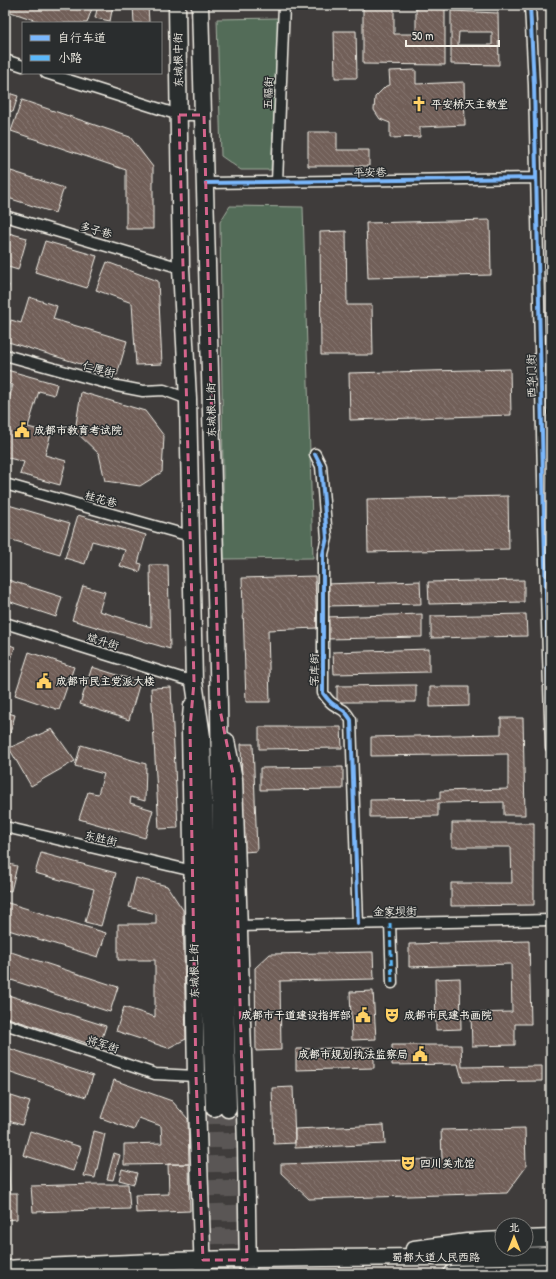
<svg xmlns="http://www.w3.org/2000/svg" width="556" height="1279" viewBox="0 0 556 1279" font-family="'Patrick Hand','LXGW WenKai TC',sans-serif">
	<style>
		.green { fill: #536c59; stroke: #a4aea0 }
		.building { fill: url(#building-back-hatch); stroke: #f4f1e8; fill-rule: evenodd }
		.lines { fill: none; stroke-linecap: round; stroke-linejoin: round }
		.primary-tunnel { stroke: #5a5755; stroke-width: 16; stroke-dasharray: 16 8; stroke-linecap: butt }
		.street-casing { stroke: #f4f1e8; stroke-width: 13 }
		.primary-casing { stroke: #f4f1e8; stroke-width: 19 }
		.street { stroke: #2a2d2e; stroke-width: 10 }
		.primary { stroke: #2a2d2e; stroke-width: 16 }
		.quiet { stroke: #5cb8fa; stroke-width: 3; stroke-dasharray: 6 3; stroke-linecap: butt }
		.cycleway-casing { stroke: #2a2d2e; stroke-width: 6 }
		.cycleway { stroke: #7ab7fb; stroke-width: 4 }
		.marked { fill: none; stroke: #d4648c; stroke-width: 3; stroke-dasharray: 8 5; stroke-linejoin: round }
		.labels { text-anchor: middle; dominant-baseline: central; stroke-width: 3; stroke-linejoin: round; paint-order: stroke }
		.street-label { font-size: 11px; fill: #f4f1e8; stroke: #2a2d2e }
		.poi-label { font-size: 11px; font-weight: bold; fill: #f4f1e8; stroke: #2a2d2e; text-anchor: start }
	</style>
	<defs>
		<pattern id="building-back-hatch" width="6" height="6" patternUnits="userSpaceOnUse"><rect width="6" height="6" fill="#715f59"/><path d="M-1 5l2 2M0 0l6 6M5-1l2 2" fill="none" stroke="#867671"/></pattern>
	</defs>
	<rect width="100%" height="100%" fill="#3f3c3b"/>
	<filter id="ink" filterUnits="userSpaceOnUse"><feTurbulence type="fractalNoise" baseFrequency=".025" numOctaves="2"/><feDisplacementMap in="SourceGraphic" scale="8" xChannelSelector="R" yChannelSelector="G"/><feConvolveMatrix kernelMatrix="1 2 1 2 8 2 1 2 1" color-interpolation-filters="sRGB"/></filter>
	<g filter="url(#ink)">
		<!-- green -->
		<path class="green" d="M279,18L271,170H241L221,156L217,19Z
			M230,206L303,207L313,558L224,559L220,222Z"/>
		<!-- building -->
		<path class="building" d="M5,5H93L87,23H43L5,10Z
			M98,5H113L110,21L95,18Z
			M133,5H148L149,23H134Z
			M341,5H353L348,11L341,7Z
			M363,5H501L500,8L445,7V65L363,64ZM394,6H416V34H394Z
			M451,11L498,13L499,65L451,64ZM459,32H492V45H458Z
			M334,31H356L357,78H335Z
			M416,70V84L464,82L465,125L420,127V137L390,138V123L380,119L374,110L375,97L386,86L390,85L389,71Z
			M5,92L18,96L13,112L5,109Z
			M22,100L130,137L153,167V229H126V170L11,131Z
			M308,132H337V150H369V166H308Z
			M11,171L64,188L55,213L5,197V190Z
			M490,220L491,275L368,278L366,223Z
			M346,231L347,305H372L373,355H321L320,232Z
			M5,232L27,238L18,270L5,266Z
			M45,241L97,256L87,288L35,272Z
			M107,262L158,281L162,364L136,365L132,303L96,290Z
			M5,283L9,285L5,298Z
			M29,297L57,306L53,319L127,341L117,375L5,341L11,320L21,323Z
			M510,369L511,415L350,420L349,373Z
			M7,370L57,384L54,395L39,391L28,427L51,433L45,455L66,461L60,485L20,474L24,462L5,457V414L13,385L5,382Z
			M81,392L145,411L164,436L162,472L140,486L105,481L99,454L75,431Z
			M508,496L509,549L368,552L367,499Z
			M5,504L70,523L60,554L5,538L9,521L5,519Z
			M78,515L146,535L138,563L142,564L140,572L120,566L125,550L92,541L85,564L65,558Z
			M150,565H168L170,649L72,620L83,586L105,592L99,611L151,627Z
			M315,576L317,628L268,630L270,702H246L242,578Z
			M5,579L62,597L56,617L5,600Z
			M524,580V602L429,604L428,582Z
			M420,581L421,604L325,606V584Z
			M422,614V637L327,639L326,617Z
			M526,614L527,636L431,638V616Z
			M5,643L15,647L7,672L5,671Z
			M429,649V672L334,674L333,652Z
			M29,652L74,667L59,710L15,695Z
			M92,667L140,682L129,720L80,704Z
			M416,685V702H337V686Z
			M171,687L178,828L159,829L151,688Z
			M430,687H469V706L430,707Z
			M5,712L15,715L5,752Z
			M501,718H523L525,815H504V802L438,803V816L370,817V800L440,799V791L508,789V754L371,756V737L501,734Z
			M259,727H341L342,748L259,749Z
			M52,729L75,761L31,786L9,748Z
			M241,744H253L257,851L244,852Z
			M81,745L146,764L145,801L131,797L130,803L153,810L145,838L79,819L88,792L98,794L104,774L75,766Z
			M343,767V789L260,790V768Z
			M452,823H534V905L451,906V883H512L511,847H452Z
			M5,843L10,845L5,863Z
			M41,853L116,873L101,926L85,922L94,889L35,873Z
			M5,863L17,866L11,891L5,890Z
			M136,878L167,886L183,910L186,1039L168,1048L116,1031L124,1007L155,1017V960H118V924H156V914L129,907Z
			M5,902L106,933L98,957L5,929Z
			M529,941L531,1024H515V1045L472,1046L471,1013L512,1012L511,964L409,967V944Z
			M5,950L118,987L110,1012L5,978Z
			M373,952L374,979L280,981L281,1050L256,1051L255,968L270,954Z
			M460,978L461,1029L436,1030L435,979Z
			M373,991L376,1039L352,1040L350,992Z
			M5,994L106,1026L99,1047L5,1017Z
			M392,1045H461L462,1067L542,1066V1081L463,1082L458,1064L392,1065Z
			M5,1047L93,1076L86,1097L5,1070Z
			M374,1047V1068L296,1070V1049Z
			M114,1080L172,1101L188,1119L189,1164L124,1165V1144L162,1143L161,1126L139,1118L134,1130L101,1118Z
			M293,1087L295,1143L274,1144L272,1088Z
			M5,1094L30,1102L22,1125L5,1120Z
			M384,1125L385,1144L295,1148V1129Z
			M525,1128L526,1167L507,1193L309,1199L281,1173V1164L442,1159L441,1130Z
			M30,1131L81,1147L73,1171L23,1155Z
			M94,1131L105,1134L95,1178L84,1176Z
			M5,1146H8L10,1193H5Z
			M114,1153L120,1155L113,1180L107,1179Z
			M168,1164H189L190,1211L136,1213L135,1195L169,1194Z
			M122,1169L137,1173L134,1184L119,1180Z
			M96,1184H128L130,1209L33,1212L31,1186Z
			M5,1193H17V1219L5,1220Z"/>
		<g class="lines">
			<!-- primary-tunnel -->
			<path class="primary-tunnel" d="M214,1108L218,1274
				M228,1109L232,1274"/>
			<!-- street casing -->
			<g class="street-casing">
				<path id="street" d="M530,5L534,85L545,562L551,747
					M5,60L23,66
					M46,73L179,115H204
					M277,182L284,5
					M206,183L535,178
					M5,216L181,268
					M5,355L117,386L143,391L164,390L188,399
					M315,454L321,466L327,538L323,554V693C330,703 332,704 343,710C346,712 349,717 351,720L358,924
					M5,484L190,536
					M5,623L194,682
					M5,827L193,871
					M390,923L392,983
					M239,926L551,920
					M5,1024L155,1074L196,1076"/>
			</g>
			<!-- primary casing -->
			<g class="primary-casing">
				<path id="primary" d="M177,5L181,268L188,399L194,682L202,737L214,1108
					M200,5L219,705L220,789L228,1109
					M192,706L190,728L196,1076L203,1274
					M226,741L234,779L246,1144L248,1274
					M526,1239L551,1238
					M414,1249L467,1242L502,1240
					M5,1269C71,1266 138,1262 204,1260C320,1257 435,1258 551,1255
					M451,1274L551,1272"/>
			</g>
			<!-- street -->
			<use href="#street" class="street"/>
			<!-- primary -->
			<use href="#primary" class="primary"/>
			<!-- quiet -->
			<path class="quiet" d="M390,923L392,983"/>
			<!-- cycleway casing -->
			<g class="cycleway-casing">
				<path id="cycleway" d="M530,5L534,85L545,562L551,747
					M206,183L535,178
					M315,454L321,466L327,538L323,554V693C330,703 332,704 343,710C346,712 349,717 351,720L358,924"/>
			</g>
			<!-- cycleway -->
			<use href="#cycleway" class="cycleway"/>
		</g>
	</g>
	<!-- marked area -->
	<path class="marked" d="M179,115H204L219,705L234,779L247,1260H203L196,1076L190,728L194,682Z"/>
	<!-- icons -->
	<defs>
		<g id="church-bare" transform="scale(1.2)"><path d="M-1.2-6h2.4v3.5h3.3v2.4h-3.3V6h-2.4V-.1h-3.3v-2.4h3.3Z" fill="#ffd166" stroke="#2a2d2e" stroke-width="2.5" paint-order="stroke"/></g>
		<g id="civic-bare" transform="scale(1.2)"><path d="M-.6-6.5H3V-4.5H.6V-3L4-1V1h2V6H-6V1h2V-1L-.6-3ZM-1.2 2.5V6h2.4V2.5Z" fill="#ffd166" stroke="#2a2d2e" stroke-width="2.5" paint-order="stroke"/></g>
		<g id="theatre-bare" transform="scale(1.2)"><path d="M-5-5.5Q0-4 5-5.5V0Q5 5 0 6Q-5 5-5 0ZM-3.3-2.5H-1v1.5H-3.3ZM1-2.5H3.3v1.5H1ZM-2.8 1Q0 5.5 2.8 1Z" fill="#ffd166" stroke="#2a2d2e" stroke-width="2.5" paint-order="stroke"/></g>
	</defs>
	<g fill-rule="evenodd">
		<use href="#church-bare" x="419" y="104"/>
		<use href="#civic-bare" x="22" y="430"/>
		<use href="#civic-bare" x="44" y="681"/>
		<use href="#civic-bare" x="363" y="1015"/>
		<use href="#theatre-bare" x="392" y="1015"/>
		<use href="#civic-bare" x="420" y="1054"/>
		<use href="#theatre-bare" x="408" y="1163"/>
	</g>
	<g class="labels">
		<!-- street labels -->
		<g class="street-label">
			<text transform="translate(178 60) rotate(-91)">东城根中街</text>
			<text transform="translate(268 93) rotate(-88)">五福街</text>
			<text transform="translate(370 172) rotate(-1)">平安巷</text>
			<text transform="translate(96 230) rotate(16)">多子巷</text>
			<text transform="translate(99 369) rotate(15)">仁厚街</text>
			<text transform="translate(531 376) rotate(-91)">西华门街</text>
			<text transform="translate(211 410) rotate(-91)">东城根上街</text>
			<text transform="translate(101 499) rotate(16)">桂花巷</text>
			<text transform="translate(103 641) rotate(17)">斌升街</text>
			<text transform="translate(314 670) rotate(-90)">字库街</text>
			<text transform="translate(101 838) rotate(13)">东胜街</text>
			<text transform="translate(395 911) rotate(-1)">金家坝街</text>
			<text transform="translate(194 971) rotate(-91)">东城根上街</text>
			<text transform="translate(103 1044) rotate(18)">将军街</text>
			<text x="436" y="1257">蜀都大道人民西路</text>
		</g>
		<!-- poi labels -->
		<g class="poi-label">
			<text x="431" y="104">平安桥天主教堂</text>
			<text x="34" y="430">成都市教育考试院</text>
			<text x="56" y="681">成都市民主党派大楼</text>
			<text x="351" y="1015" text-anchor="end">成都市干道建设指挥部</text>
			<text x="404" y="1015">成都市民建书画院</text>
			<text x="408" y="1054" text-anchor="end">成都市规划执法监察局</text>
			<text x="420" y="1163">四川美术馆</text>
		</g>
	</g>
	<!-- margin -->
	<rect width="556" height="1279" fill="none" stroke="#2a2d2e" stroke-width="20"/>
	<rect x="10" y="10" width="536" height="1259" fill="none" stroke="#f4f1e8" stroke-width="1.5" filter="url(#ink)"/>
	<!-- legend -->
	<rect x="22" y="22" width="140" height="52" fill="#2a2d2e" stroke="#7b7b78"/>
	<rect x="30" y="35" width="20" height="6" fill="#7ab7fb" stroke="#7b7b78"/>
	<text x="58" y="42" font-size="12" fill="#f4f1e8">自行车道</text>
	<rect x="30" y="55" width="20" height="6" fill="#5cb8fa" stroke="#7b7b78"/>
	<text x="58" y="62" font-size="12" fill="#f4f1e8">小路</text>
	<!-- north arrow -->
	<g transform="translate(514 1237)"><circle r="19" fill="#2a2d2e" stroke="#7b7b78"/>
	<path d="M0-3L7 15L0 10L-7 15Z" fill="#ffd166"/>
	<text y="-6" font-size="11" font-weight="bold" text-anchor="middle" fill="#f4f1e8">北</text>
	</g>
	<!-- scale -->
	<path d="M406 40v6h93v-6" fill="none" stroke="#f4f1e8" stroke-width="2"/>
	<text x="412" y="40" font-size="12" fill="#f4f1e8" stroke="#2a2d2e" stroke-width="3" paint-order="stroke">50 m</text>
</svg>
